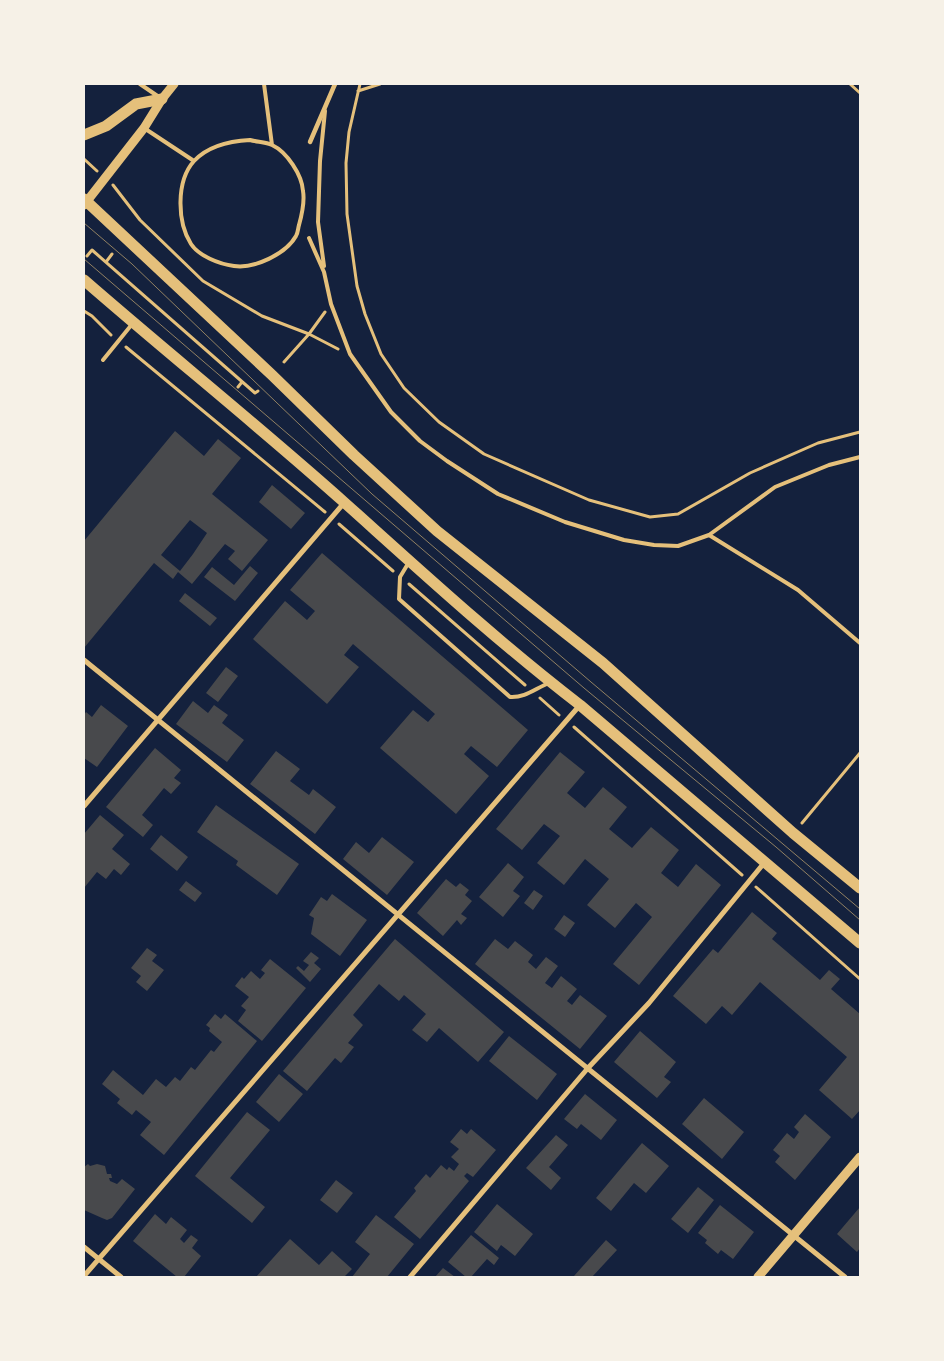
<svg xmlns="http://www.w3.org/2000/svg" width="944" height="1361" viewBox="0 0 944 1361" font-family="Overpass,sans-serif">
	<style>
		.building { fill: #48494c; fill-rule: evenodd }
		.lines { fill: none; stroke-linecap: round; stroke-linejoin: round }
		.path { stroke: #e5c07b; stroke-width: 3 }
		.service { stroke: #e5c07b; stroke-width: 4 }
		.pedestrian { stroke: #e5c07b; stroke-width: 4.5 }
		.minor { stroke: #e5c07b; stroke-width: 5 }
		.tertiary { stroke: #e5c07b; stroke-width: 9 }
		.primary { stroke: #e5c07b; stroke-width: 11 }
		.tram { stroke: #918062; stroke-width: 1 }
	</style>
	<rect width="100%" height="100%" fill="#14213d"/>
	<!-- building -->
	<path class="building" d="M175,431L204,456L218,439L241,458L212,494L268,540L242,571L228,559L235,551L225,544L192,584L178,572L173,579L154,563L84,648V541ZM190,520L207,533L193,554L180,571L161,555Z
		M272,485L305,513L291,529L259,502Z
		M322,553L528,730L497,767L471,746L464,754L489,776L456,814L380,748L413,710L428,722L435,714L353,644L344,655L359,667L327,704L253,639L285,601L307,620L315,611L290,590Z
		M250,566L258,573L235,601L204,577L212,567L234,585Z
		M185,593L217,618L210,626L179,601Z
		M226,667L238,676L218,702L206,693Z
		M193,701L208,713L214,705L228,715L222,723L244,740L227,762L176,724Z
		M101,705L128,726L97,767L84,758V715L86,712L92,717Z
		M155,748L181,770L174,778L181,783L171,794L164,788L142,815L153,825L143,837L106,807Z
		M276,751L300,769L290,781L309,795L313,789L336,807L315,834L250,784Z
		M560,752L585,772L567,793L585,808L603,787L627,807L609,829L632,848L651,827L679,850L661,873L678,887L696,864L721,885L639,985L613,964L652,917L636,903L615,928L587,905L609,879L585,859L564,885L537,863L560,836L544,824L522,850L496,829Z
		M216,805L299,864L277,895L236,865L238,861L197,832Z
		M100,815L124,835L112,849L130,864L121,875L114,869L106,879L97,872L84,888V834Z
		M161,835L188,857L177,871L150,849Z
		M382,837L414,862L387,895L343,859L356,842L369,853Z
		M508,863L524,877L513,891L520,896L503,917L479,897Z
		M446,879L456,887L460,883L469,890L465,895L472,901L461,914L467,918L461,925L457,920L443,936L417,913Z
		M186,881L202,893L195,902L179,890Z
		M534,890L543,896L533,910L524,903Z
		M332,894L367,920L340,956L311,934L314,918L309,915L321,897L327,901Z
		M752,912L777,933L772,939L820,980L829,970L840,979L831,989L860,1014V1110L852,1119L819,1090L847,1057L760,982L732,1015L722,1006L706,1024L673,996L713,949L718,953Z
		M564,915L575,923L565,937L554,929Z
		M395,939L504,1032L478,1062L439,1028L427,1042L412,1030L426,1014L404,995L399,1001L379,984L353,1015L363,1025L348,1043L354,1047L341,1063L335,1058L307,1091L283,1071Z
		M495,939L508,949L515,941L533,955L528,962L536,969L546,957L558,966L545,983L552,988L561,976L577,989L567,1001L572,1005L580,995L607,1016L580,1049L475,964Z
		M147,948L157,955L152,961L164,970L147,991L136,982L141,976L131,968Z
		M311,952L319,958L314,963L321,969L310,982L296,968L298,966L304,971L309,965L303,961Z
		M270,959L306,988L262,1041L238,1021L246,1010L241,1006L249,997L235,986L242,977L244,979L251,971L260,979L265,973L261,970Z
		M215,1014L221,1019L225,1014L257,1041L164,1155L140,1135L151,1122L136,1110L132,1115L117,1103L120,1099L102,1084L113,1070L143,1095L156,1079L166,1087L175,1077L180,1081L191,1067L195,1070L211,1050L214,1052L222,1042L209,1031L210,1028L206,1025Z
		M640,1031L676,1062L664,1077L671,1082L657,1098L614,1062Z
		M509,1036L557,1074L537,1100L489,1061Z
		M279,1074L303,1094L279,1122L256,1102Z
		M585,1094L617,1120L601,1140L581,1124L577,1129L564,1119Z
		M704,1098L744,1132L722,1159L682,1124Z
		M247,1112L270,1130L230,1178L265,1207L252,1223L195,1176Z
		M805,1114L831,1137L795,1180L775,1162L780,1156L773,1150L787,1133L794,1139L799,1132L794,1127Z
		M461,1129L467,1134L471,1129L496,1150L473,1177L467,1173L464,1176L469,1181L420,1239L394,1217L416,1191L414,1188L426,1174L430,1178L441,1165L447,1170L449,1167L454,1171L459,1164L451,1157L459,1149L450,1142Z
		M556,1135L568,1145L549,1167L561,1178L551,1190L526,1168Z
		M642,1143L669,1166L646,1193L634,1183L611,1211L596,1198Z
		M88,1164L90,1166L97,1164L105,1166L107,1174H111L112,1178H109L110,1181L117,1184L122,1179L135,1189L112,1218L107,1220L102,1218L84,1210V1167Z
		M336,1180L353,1193L337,1213L320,1200Z
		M698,1187L714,1200L688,1233L671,1219Z
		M497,1204L533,1234L515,1256L501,1245L497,1251L474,1232Z
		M720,1205L754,1232L733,1259L721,1250L718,1254L705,1243L707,1240L698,1233Z
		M860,1207V1248L857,1252L837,1234Z
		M155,1214L166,1224L171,1217L187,1230L180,1239L184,1243L191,1235L198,1240L192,1248L201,1256L184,1277H177L133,1241Z
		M376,1215L414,1244L387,1277H352L370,1254L355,1242Z
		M471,1235L499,1258L494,1265L487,1259L471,1277H466L448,1262Z
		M290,1239L319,1265L332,1251L352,1269L344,1277H256Z
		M606,1240L617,1250L592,1277H575L574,1276Z
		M443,1268L455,1277H435Z"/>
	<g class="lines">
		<!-- path -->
		<path class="path" d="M360,84L349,132L346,163L347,214L357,286L365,314L381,354L404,388L439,422L484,454L589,500L650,517L678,514L750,473L818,443L860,432
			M850,84L860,93
			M358,91L380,84
			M84,159L97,171
			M113,185L140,220L203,281L262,316L309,334L338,349
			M87,256L92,250L255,393L258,391
			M106,262L112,254
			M84,311L92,316L111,335
			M126,347L325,512
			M284,362L309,334L325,312
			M238,387L242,382
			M339,524L393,571
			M409,584L525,685
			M540,698L559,715
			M574,727L742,875
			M802,823L860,753
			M756,887L860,979"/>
		<!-- service -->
		<path class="service" d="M140,84L159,97
			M264,84L272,145
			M144,128L194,161
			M250,140C257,142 266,142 272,145C287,152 302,175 303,191C305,202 302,214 299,225C298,228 298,233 296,236C286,254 254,269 234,266C219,264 199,256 191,244C177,222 176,181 194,161C209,145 230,141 250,140Z
			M309,238L324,272L331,304L350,354L391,412L420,441L447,461L498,494L565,522L624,540L654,545L678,546L709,535L798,590L860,643
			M324,266L318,222L320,161L325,111
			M103,360L133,323
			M709,535L775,487L829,465L860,457
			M409,562L400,577L399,599L510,697C525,698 536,688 549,683"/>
		<!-- pedestrian -->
		<path class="pedestrian" d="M310,142L335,84"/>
		<!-- minor -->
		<path class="minor" d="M84,660L845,1277
			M84,806L344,503
			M84,1247L121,1277
			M84,1276L580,705
			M410,1277L588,1068L649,1003L764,863"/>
		<!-- tertiary -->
		<path class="tertiary" d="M84,205L144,128L162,99L174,84
			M758,1277L860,1157"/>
		<!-- primary -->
		<path class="primary" d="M84,135L106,126L136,104L162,99
			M84,199L272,375L354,455L437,531L603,663L793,833L860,888
			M84,280C170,355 260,427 345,503C422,572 498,642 580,705L860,943"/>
		<!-- tram -->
		<path class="tram" d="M84,223L132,264L372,494L591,682L860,909
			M84,259L584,688L776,847L860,920"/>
	</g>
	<!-- border -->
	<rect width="944" height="1361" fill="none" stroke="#f6f1e7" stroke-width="170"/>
</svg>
